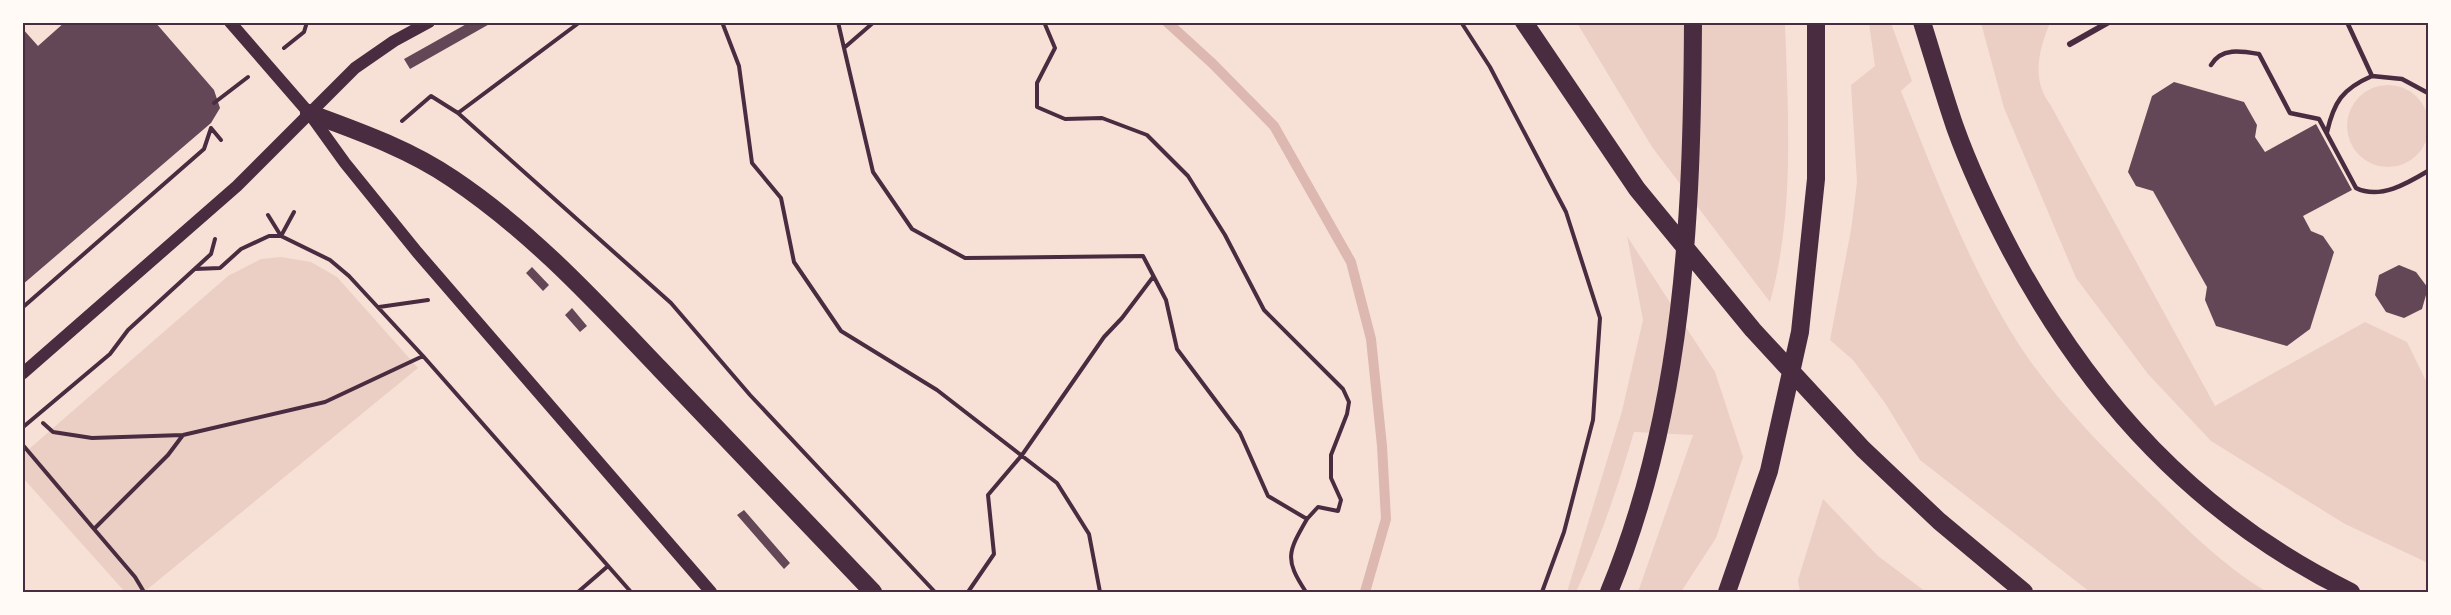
<svg xmlns="http://www.w3.org/2000/svg" width="2451" height="615" viewBox="0 0 2451 615" font-family="Bitter,serif">
	<style>
		.green { fill: #ebcfc5 }
		.lines { fill: none; stroke-linecap: round; stroke-linejoin: round }
		.stream { stroke: #dcb8b0; stroke-width: 10 }
		.building { fill: #644757 }
		.path { stroke: #4a2c40; stroke-width: 4 }
		.service { stroke: #4a2c40; stroke-width: 4.5 }
		.minor { stroke: #4a2c40; stroke-width: 6 }
		.secondary { stroke: #4a2c40; stroke-width: 12 }
		.motorway { stroke: #4a2c40; stroke-width: 18 }
		.neatline { fill: none; stroke: #4a2c40; stroke-width: 2 }
	</style>
	<rect width="100%" height="100%" fill="#f7e1d7"/>
	<!-- green -->
	<path class="green" d="M1577,23H1785C1788,116 1795,211 1770,302L1652,147Z
		M1869,23H1891L1912,81L1901,91C1937,181 1976,285 2033,365C2069,414 2112,457 2156,499C2190,532 2226,568 2267,592H2090L1920,460L1885,403L1853,360L1830,340L1851,230L1857,182L1851,85L1875,66Z
		M1981,23H2050C2039,49 2031,79 2050,104L2215,406L2365,322L2407,342L2428,385V563L2345,524L2211,441L2148,374L2076,278L2004,108Z
		M2347 126a41 41 0 1 1 82 0a41 41 0 1 1-82 0Z
		M1627,236L1715,372L1743,457L1716,538L1681,592H1638L1693,435L1634,432C1618,487 1600,540 1576,592H1567L1622,411L1643,320Z
		M281,257L311,262L337,277L418,368L144,592H125L23,478L22,455L228,276L261,259Z
		M1823,499L1878,556L1926,592H1800L1798,580Z"/>
	<g class="lines">
		<!-- stream -->
		<path class="stream" d="M1167,22L1213,64L1274,126L1351,262L1371,339L1382,446L1386,519L1365,592"/>
	</g>
	<!-- building -->
	<path class="building" d="M65,22H155L214,90L220,108L211,123L22,285V28L38,46Z
		M470,22H493L410,69L404,59Z
		M2174,82L2244,102L2257,125L2255,137L2265,152L2316,124L2352,190L2303,216L2311,231L2323,236L2334,252L2310,329L2287,346L2216,326L2205,300L2207,287L2153,191L2136,186L2128,172L2152,96Z
		M2399,265L2416,272L2428,288L2422,309L2404,318L2386,312L2375,295L2379,275Z
		M532,267L549,285L543,291L526,273Z
		M572,308L587,326L580,332L565,315Z
		M744,510L790,563L784,569L737,515Z"/>
	<g class="lines">
		<!-- path -->
		<path class="path" d="M722,22L739,66L752,163L781,198L794,262L841,331L937,390L1057,483L1089,534L1100,592
			M838,22L844,48
			M874,22L844,48L873,172L912,229L965,258L1143,256L1166,300L1177,349L1240,433L1268,496L1307,519L1318,507L1338,511L1341,500L1331,478V455L1347,414L1349,402L1343,389L1264,310L1225,235L1188,176L1147,135L1102,118L1065,119L1037,107V83L1055,48L1044,22
			M1461,22L1490,67L1566,212L1600,318L1593,420L1564,532L1542,592
			M284,48L304,32L307,22
			M214,103L248,77
			M458,113L671,303L750,395L935,592
			M402,121L431,96L458,113L580,22
			M211,128L221,140
			M268,215L281,236
			M281,236L294,212
			M195,269L220,268L241,249L269,236H281L330,260L349,276L423,356L631,592
			M379,307L428,300
			M22,308L204,149L211,128
			M43,423L53,432L92,438L183,435L325,402L423,356
			M22,428L110,354L128,330L211,254L215,239
			M22,444L94,529L168,455L183,435
			M94,529L135,577L144,592
			M578,592L608,566
			M968,592L994,554L988,495L1022,455L1104,337L1122,318L1153,277
			M1306,592C1284,559 1288,552 1307,519"/>
		<!-- service -->
		<path class="service" d="M2347,22L2372,76L2402,79L2428,93
			M2211,65C2221,47 2242,51 2259,54L2290,113L2319,119L2356,188C2380,200 2408,183 2428,171
			M2327,132C2334,102 2342,89 2372,76"/>
		<!-- minor -->
		<path class="minor" d="M2070,44L2109,22"/>
		<!-- secondary -->
		<path class="secondary" d="M230,22L309,113L345,163L417,252L711,592
			M22,374L237,186L355,68L394,41L429,22"/>
		<!-- motorway -->
		<path class="motorway" d="M1524,22L1637,189L1753,330L1863,449L1939,521L2024,592
			M1922,22C1933,57 1943,92 1955,127C1970,169 1990,211 2011,251C2090,400 2198,517 2351,592
			M309,113C358,131 409,149 453,179C532,232 595,301 660,369C731,443 802,518 873,592
			M1609,592C1684,410 1692,218 1693,22
			M1727,592L1769,471L1800,332L1816,179V22"/>
	</g>
	<!-- border -->
	<rect width="2451" height="615" fill="none" stroke="#fffaf5" stroke-width="48"/>
	<rect x="24" y="24" width="2403" height="567" class="neatline"/>
</svg>
